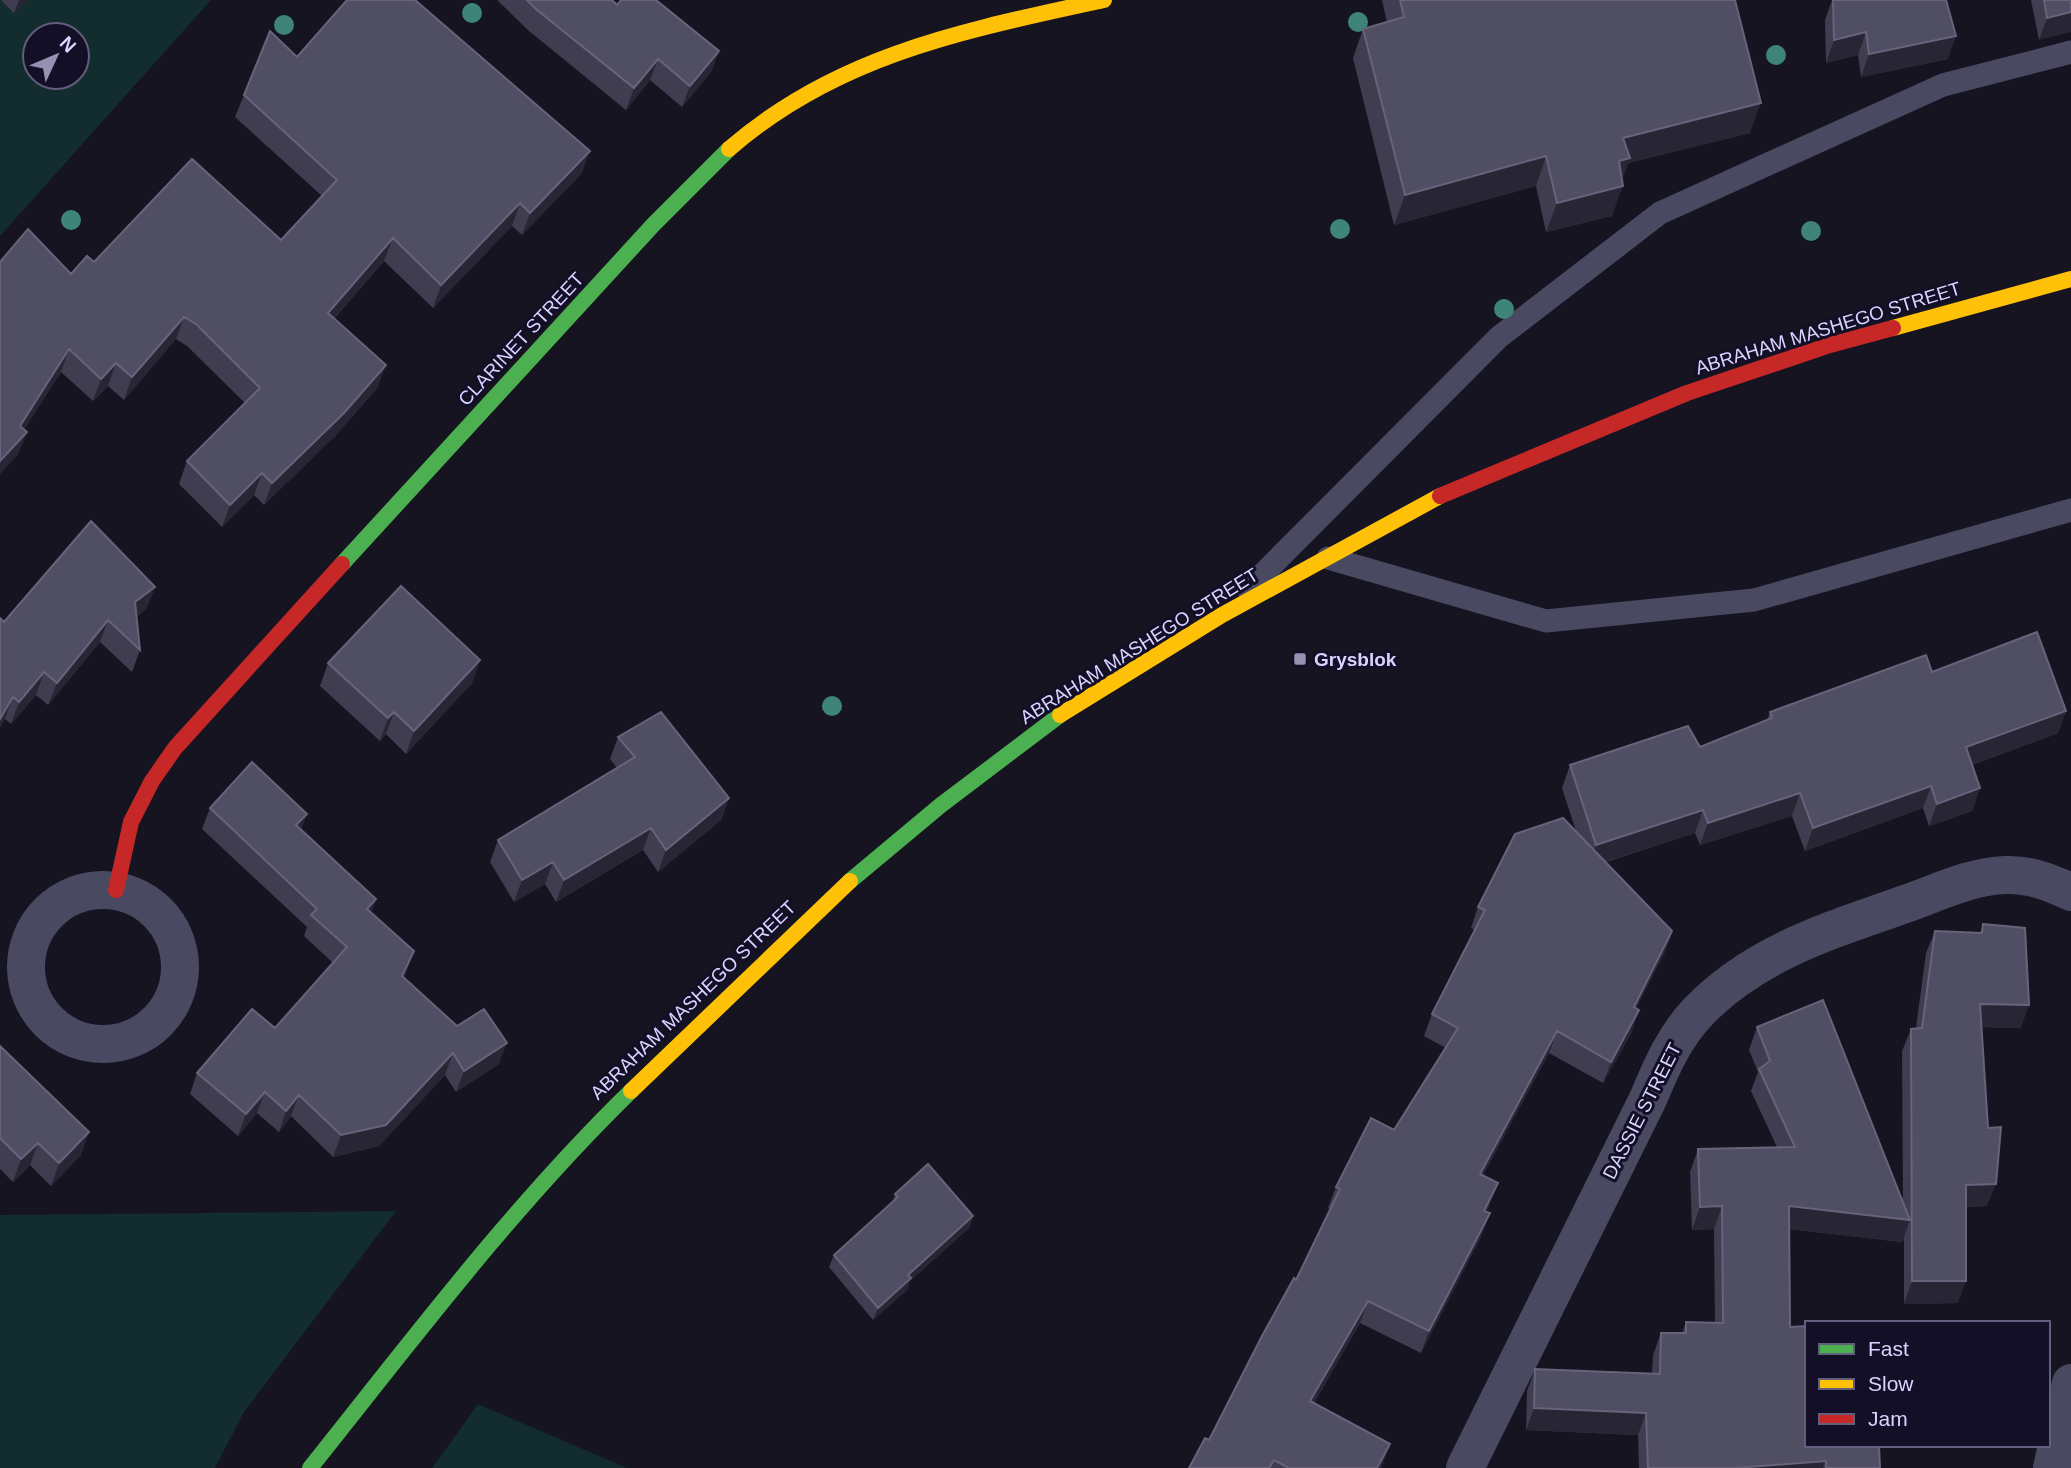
<svg xmlns="http://www.w3.org/2000/svg" width="2071" height="1468" viewBox="0 0 2071 1468" font-family="Helvetica,sans-serif">
	<style>
		.green { fill: #132c2d; fill-rule: evenodd }
		.lines { fill: none; stroke-linecap: round; stroke-linejoin: round }
		.lane { stroke: #4a4962; stroke-width: 23 }
		.street { stroke: #4a4962; stroke-width: 38 }
		.fast { stroke: #4caf50; stroke-width: 16 }
		.slow { stroke: #ffc107; stroke-width: 16 }
		.jam { stroke: #c62828; stroke-width: 16 }
		.tree { fill: #3e8478 }
		.wall { fill: #403d50 }
		.shaded-wall { fill: #282635 }
		.building { fill: #504e63; stroke: #66637b; stroke-width: 2 }
		.poi-dot { fill: #9591b1; stroke: #130f26; stroke-width: 2.5 }
		.labels { text-anchor: middle; dominant-baseline: central; stroke-width: 6; stroke-linejoin: round; paint-order: stroke }
		.street-label { font-size: 19px; fill: #d9d4ff; stroke: #130f26 }
		.poi-label { font-size: 19px; font-weight: bold; fill: #d9d4ff; stroke: #130f26; text-anchor: start }
	</style>
	<rect width="100%" height="100%" fill="#161421"/>
	<!-- green -->
	<path class="green" d="M0,0H211L0,236ZM35,35H77V77H35Z
		M396,1211L244,1412L215,1468H0V1215Z
		M478,1404L627,1468H432Z"/>
	<g class="lines">
		<!-- lane -->
		<path class="lane" d="M1328,558L1546,621L1754,600L2071,510
			M1248,589L1499,337L1660,213L1943,85L2071,52"/>
		<!-- street -->
		<path class="street" d="M26 967a77 77 0 1 1 154 0a77 77 0 1 1-154 0Z
			M1465,1468L1648,1099C1661,1068 1674,1037 1698,1012C1755,952 1832,930 1908,903C1939,892 1972,876 2005,875C2029,874 2049,882 2071,892
			M2052,1468L2071,1383"/>
		<!-- fast -->
		<path class="fast" d="M342,564L653,225L729,149
			M850,881L941,805L1060,715
			M310,1468C413,1339 513,1206 631,1091"/>
		<!-- slow -->
		<path class="slow" d="M729,149C838,54 967,30 1104,0
			M1893,328L2071,279
			M1060,715L1222,615L1440,496
			M631,1091L850,881"/>
		<!-- jam -->
		<path class="jam" d="M1440,496L1687,393L1830,345L1893,328
			M116,890L131,822L152,781L175,748L342,564"/>
	</g>
	<!-- trees -->
	<g class="tree">
		<circle cx="472" cy="13" r="10"/>
		<circle cx="1358" cy="22" r="10"/>
		<circle cx="284" cy="25" r="10"/>
		<circle cx="1776" cy="55" r="10"/>
		<circle cx="71" cy="220" r="10"/>
		<circle cx="1340" cy="229" r="10"/>
		<circle cx="1811" cy="231" r="10"/>
		<circle cx="1504" cy="309" r="10"/>
		<circle cx="832" cy="706" r="10"/>
	</g>
	<!-- wall -->
	<path class="wall" d="M1,0H28L14,13Z
		M497,0H612L617,5L719,51L711,72L682,107L650,80L626,110L529,31Z
		M1382,0H1735L1750,133L1628,163L1622,180L1612,216L1546,232L1536,186L1394,225L1353,58L1363,29L1387,22Z
		M1832,0H1946L1948,59L1861,77L1858,55L1826,63L1825,20Z
		M2031,0H2071L2039,40Z
		M297,57L582,173L522,235L512,226L433,308L384,261L334,319L378,387L336,435L264,505L254,495L222,527L179,484L187,461L245,403L187,346L176,339L124,400L108,386L93,401L61,372L24,429L27,432L18,454L0,474L71,274L94,262L281,240L322,196L235,117L244,95Z
		M155,587L146,609L136,617L140,650L132,672L100,642L48,705L36,695L11,724L5,719L0,727V618L4,622Z
		M480,660L472,683L406,754L386,734L380,741L320,686L328,663Z
		M1932,672L2066,711L2058,733L1972,765L1980,788L1972,811L1929,826L1923,808L1805,851L1792,816L1700,845L1695,833L1606,862L1672,931L1665,952L1636,1008L1632,1032L1603,1083L1549,1053L1483,1175L1490,1204L1486,1212L1482,1235L1421,1353L1360,1323L1314,1403L1390,1444L1381,1468H1189L1209,1440L1296,1280L1330,1209L1328,1208L1336,1187L1394,1130L1446,1048L1424,1036L1432,1014L1475,930L1471,928L1478,907L1576,831L1562,788L1570,765L1700,747L1767,720L1770,712Z
		M618,737L729,798L721,820L658,872L643,850L556,902L545,884L514,902L490,862L498,840L617,768L610,759Z
		M210,808L301,829L376,899L371,913L406,973L404,977L499,1064L456,1092L445,1075L379,1146L333,1157L291,1116L279,1132L257,1113L238,1136L190,1094L197,1073L275,1028L333,963L304,936L307,927L202,829Z
		M1983,924L2021,1028L1981,1027L1987,1206L1966,1207L1958,1303L1904,1304V1238L1902,1242L1789,1229L1790,1327L1880,1468H1639L1638,1435L1526,1430L1527,1391L1535,1369L1652,1373L1653,1355L1661,1333H1682L1686,1322L1715,1323L1714,1229L1692,1230L1690,1172L1698,1149L1777,1147L1751,1091L1758,1072L1749,1050L1757,1027L1903,1203L1902,1051L1911,1029L1916,1028L1926,953L1935,931L1980,933Z
		M0,1046L81,1155L51,1186L30,1165L13,1182L0,1169Z
		M895,1194L973,1216L969,1228L910,1281L907,1290L873,1320L829,1267L834,1255L892,1203Z"/>
	<!-- shaded-wall -->
	<path class="shaded-wall" d="M19,0H28L14,13Z
		M2071,12V32L2039,40L2047,18Z
		M1866,32L1858,55L1826,63L1834,40Z
		M1956,36L1948,59L1861,77L1869,54Z
		M719,51L711,72L682,107L690,86Z
		M658,59L650,80L626,110L634,88Z
		M1761,103L1750,133L1628,163L1619,187L1623,186L1612,216L1546,232L1557,203L1623,138Z
		M590,151L582,173L522,235L530,213Z
		M1546,156L1536,186L1394,225L1405,195Z
		M520,203L512,226L433,308L441,285Z
		M393,238L384,261L319,336L328,313Z
		M184,317L176,339L124,400L132,377Z
		M69,349L61,372L13,447L27,432L18,454L0,474V461L20,426Z
		M116,363L108,386L93,401L101,379Z
		M386,365L378,387L336,435L264,505L272,483Z
		M262,473L254,495L222,527L230,505Z
		M155,587L146,609L127,624L135,602Z
		M108,620L100,642L48,705L57,683Z
		M480,660L472,683L406,754L414,731Z
		M44,672L36,695L11,724L19,702Z
		M13,697L5,719L0,727V719Z
		M2066,711L2058,733L1958,770L1966,747Z
		M394,712L386,734L380,741L388,718Z
		M1931,786L1923,808L1805,851L1813,828Z
		M1980,788L1972,811L1929,826L1937,804Z
		M1800,793L1792,816L1700,845L1708,823Z
		M729,798L721,820L658,872L666,850Z
		M1703,810L1695,833L1588,867L1596,845Z
		M307,814L299,835L296,825Z
		M651,828L643,850L556,902L564,880Z
		M553,862L545,884L514,902L522,880Z
		M376,899L368,921L367,909Z
		M1672,931L1665,952L1626,1028L1634,1007Z
		M414,951L406,973L394,997L402,976Z
		M1980,1004L2029,1005L2021,1028L1972,1027Z
		M1639,1010L1632,1032L1603,1083L1611,1062Z
		M1557,1031L1549,1053L1472,1195L1480,1174Z
		M507,1043L499,1064L456,1092L464,1071Z
		M453,1053L445,1075L379,1146L333,1157L341,1135Z
		M265,1092L257,1113L238,1136L246,1114Z
		M299,1095L291,1116L279,1132L286,1111Z
		M89,1132L81,1155L51,1186L59,1163Z
		M38,1143L30,1165L13,1182L21,1159Z
		M1498,1183L1490,1204L1476,1233L1484,1211Z
		M1996,1184L1987,1206L1957,1208L1966,1185Z
		M1722,1206L1714,1229L1692,1230L1700,1207Z
		M1789,1206L1910,1220L1902,1242L1781,1228Z
		M1490,1213L1482,1235L1421,1353L1429,1331Z
		M973,1216L969,1228L910,1281L907,1290L873,1320L878,1308L908,1275Z
		M1912,1281H1966L1958,1303L1904,1304Z
		M1368,1301L1360,1323L1302,1423L1310,1401Z
		M1534,1408L1646,1413L1638,1435L1526,1430Z
		M1390,1444L1381,1468H1377Z
		M1826,1461L1823,1468H1736Z"/>
	<!-- building -->
	<path class="building" d="M347,0H415L590,151L530,213L520,203L441,285L393,238L328,313L386,365L344,413L272,483L262,473L230,505L187,461L260,388L196,324L184,317L132,377L116,363L101,379L69,349L20,426L27,432L0,461V262L28,229L71,274L87,256L94,262L192,159L281,240L337,180L244,95L270,31L297,57Z
		M527,0H612L617,5L621,0H656L719,51L690,86L658,59L634,88L537,10Z
		M1400,0H1735L1761,103L1623,138L1630,158L1619,161L1623,186L1557,203L1546,156L1405,195L1363,29L1404,17Z
		M1833,0H1946L1956,36L1869,54L1866,32L1834,40Z
		M2044,0H2071V12L2047,18Z
		M91,521L155,587L135,602L140,650L108,620L57,683L44,672L19,702L13,697L0,719V618L4,622Z
		M401,586L480,660L414,731L394,712L388,718L328,663Z
		M2037,632L2066,711L1966,747L1980,788L1937,804L1931,786L1813,828L1800,793L1708,823L1703,810L1596,845L1570,765L1688,726L1700,747L1772,718L1770,712L1926,655L1932,672Z
		M661,712L729,798L666,850L651,828L564,880L553,862L522,880L498,840L635,757L618,737Z
		M252,762L307,814L296,825L376,899L367,909L414,951L402,976L457,1026L484,1009L507,1043L464,1071L453,1053L386,1125L341,1135L299,1095L286,1111L265,1092L246,1114L197,1073L252,1009L275,1028L347,947L311,915L317,909L210,808Z
		M1563,818L1672,931L1634,1007L1639,1010L1611,1062L1557,1031L1480,1174L1498,1183L1484,1211L1490,1213L1429,1331L1368,1301L1310,1401L1390,1444L1377,1468H1289L1274,1460L1269,1468H1189L1205,1438L1209,1440L1262,1336L1294,1278L1296,1280L1340,1189L1336,1187L1371,1118L1394,1130L1458,1028L1432,1014L1485,910L1478,907L1515,834Z
		M1983,924L2025,928L2029,1005L1980,1004L1988,1128L2001,1127L1996,1184L1966,1185V1281H1912L1911,1029L1922,1028L1935,931L1982,933Z
		M1823,1000L1910,1220L1789,1206L1790,1327L1807,1326V1445H1879L1880,1468H1826V1461L1736,1468H1648L1646,1413L1534,1408L1535,1369L1660,1374L1661,1333H1686V1322L1723,1323L1722,1206L1700,1207L1698,1149L1795,1147L1759,1069L1770,1061L1757,1027Z
		M0,1046L89,1132L59,1163L38,1143L21,1159L0,1138Z
		M928,1164L973,1216L908,1275L911,1278L878,1308L834,1255L898,1197L895,1194Z"/>
	<!-- markers -->
	<rect class="poi-dot" x="1293" y="652" width="14" height="14" rx="3.5"/>
	<g class="labels">
		<!-- street labels -->
		<g class="street-label">
			<text transform="translate(1828 328) rotate(-17)">ABRAHAM MASHEGO STREET</text>
			<text transform="translate(521 339) rotate(-47)">CLARINET STREET</text>
			<text transform="translate(1139 646) rotate(-32)">ABRAHAM MASHEGO STREET</text>
			<text transform="translate(693 1000) rotate(-44)">ABRAHAM MASHEGO STREET</text>
			<text transform="translate(1642 1111) rotate(-63)">DASSIE STREET</text>
		</g>
		<!-- poi labels -->
		<g class="poi-label">
			<text x="1314" y="659">Grysblok</text>
		</g>
	</g>
	<!-- legend -->
	<rect x="1805" y="1321" width="245" height="126" fill="#130f26" stroke="#625e7d" stroke-width="2"/>
	<rect x="1819" y="1344" width="35" height="10" fill="#4caf50" stroke="#625e7d" stroke-width="2"/>
	<text x="1868" y="1356" font-size="21" fill="#d9d4ff">Fast</text>
	<rect x="1819" y="1379" width="35" height="10" fill="#ffc107" stroke="#625e7d" stroke-width="2"/>
	<text x="1868" y="1391" font-size="21" fill="#d9d4ff">Slow</text>
	<rect x="1819" y="1414" width="35" height="10" fill="#c62828" stroke="#625e7d" stroke-width="2"/>
	<text x="1868" y="1426" font-size="21" fill="#d9d4ff">Jam</text>
	<!-- north arrow -->
	<g transform="translate(56 56) rotate(46)"><circle r="33" fill="#130f26" stroke="#625e7d" stroke-width="2"/>
	<path d="M0-5L12 26L0 18L-12 26Z" fill="#9591b1"/>
	<text y="-10" font-size="19" font-weight="bold" text-anchor="middle" fill="#d9d4ff">N</text>
	</g>
</svg>
